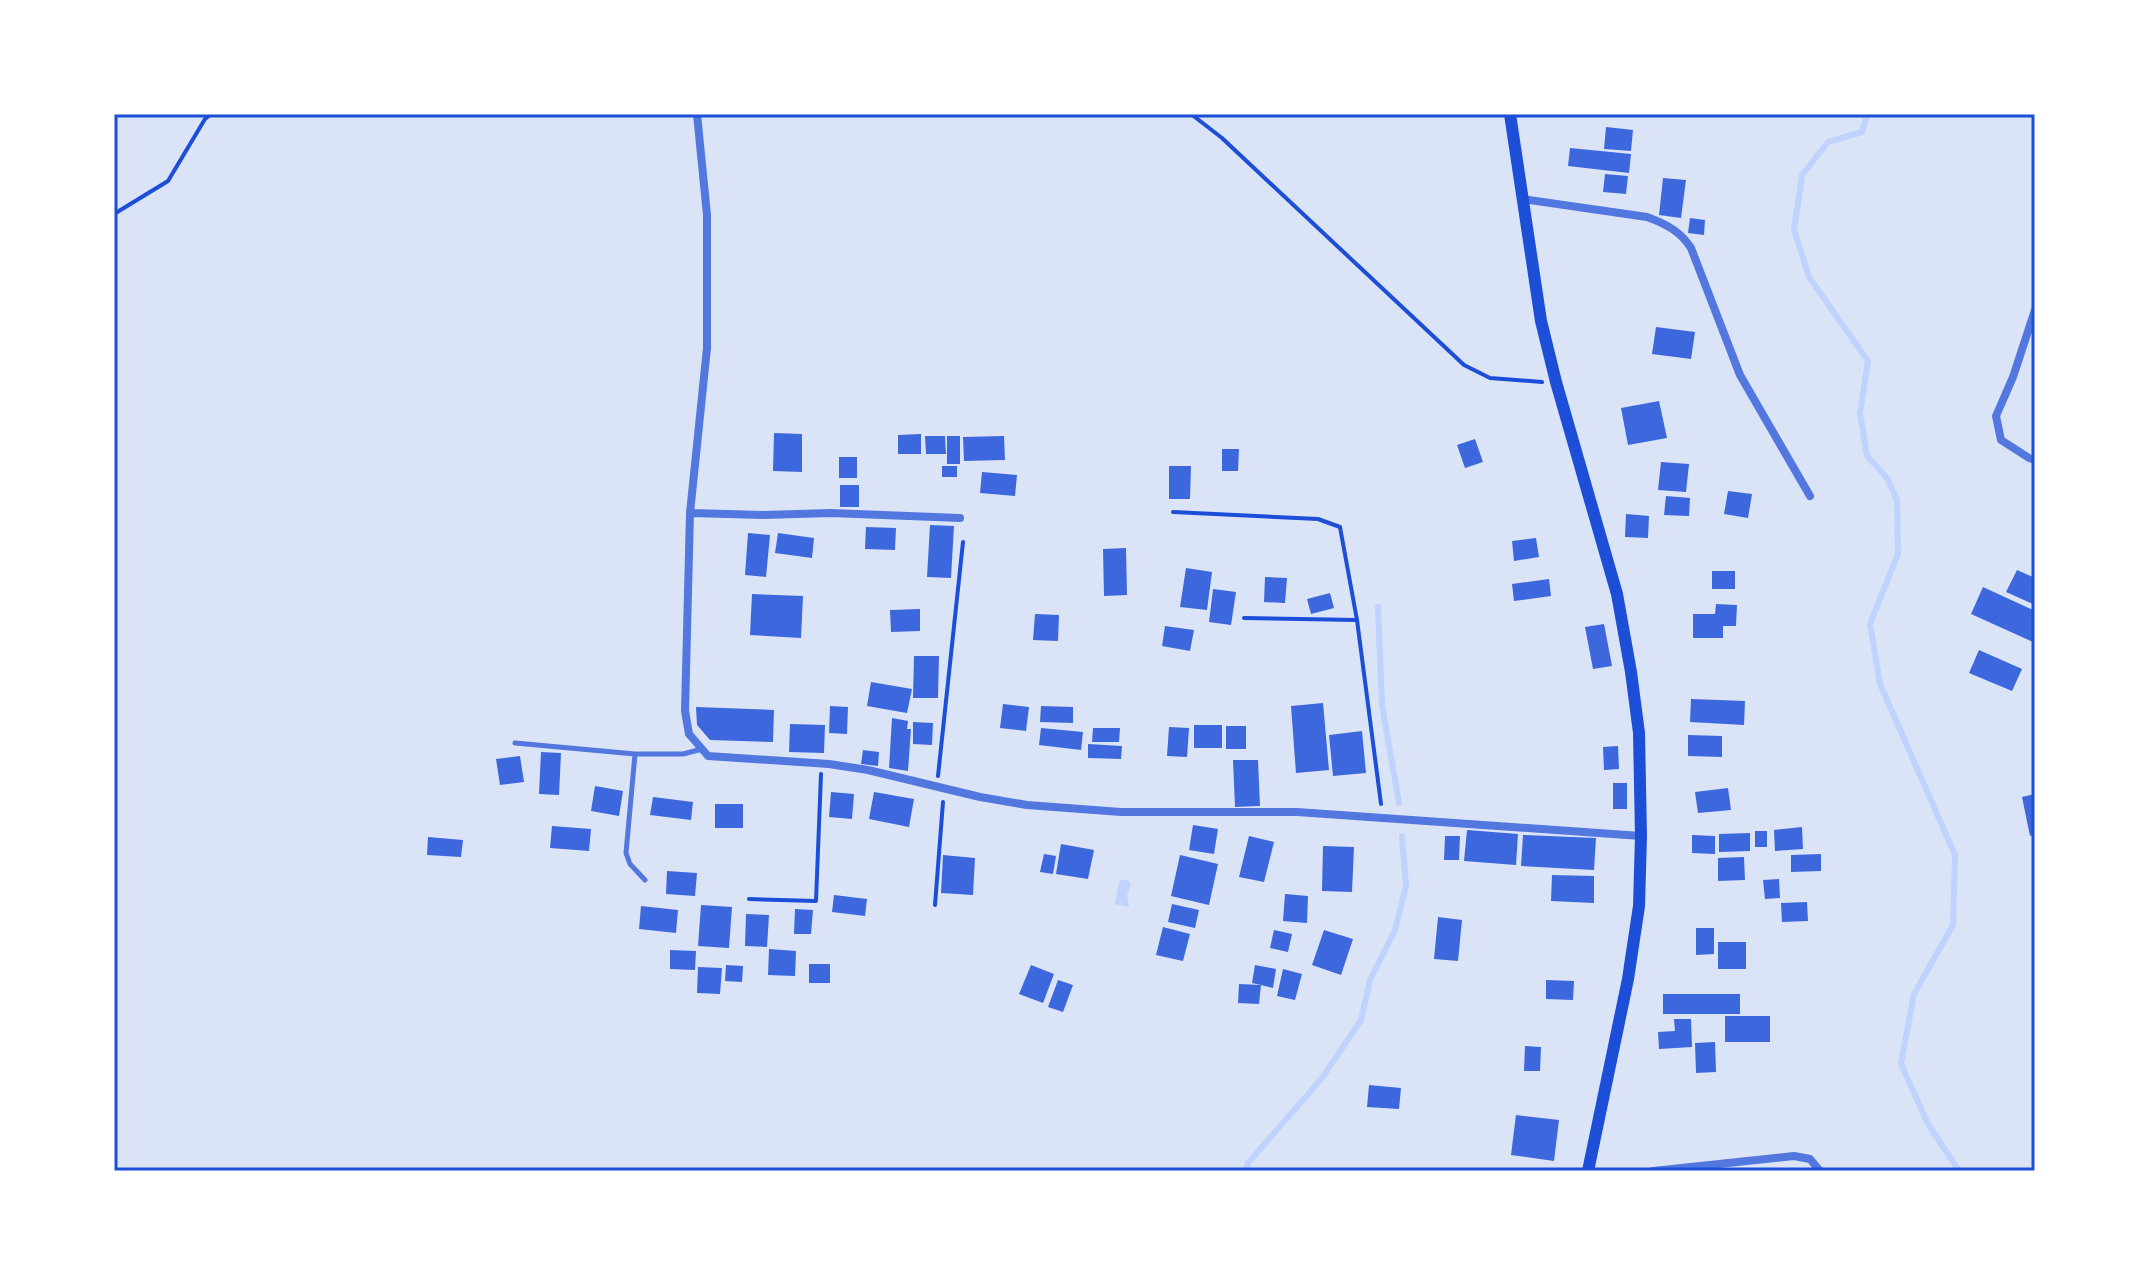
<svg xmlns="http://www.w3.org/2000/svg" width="2149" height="1285" viewBox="0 0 2149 1285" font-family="Figtree,sans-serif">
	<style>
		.green { fill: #dbe4f7 }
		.water { fill: #bfd3fe }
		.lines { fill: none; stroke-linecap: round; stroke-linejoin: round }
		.stream { stroke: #bfd3fe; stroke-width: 6 }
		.building { fill: #3d67dc }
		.path { stroke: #1d4ed8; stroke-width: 4 }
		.service { stroke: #5277de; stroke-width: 5 }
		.minor { stroke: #5277de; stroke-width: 8 }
		.secondary { stroke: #1d4ed8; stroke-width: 12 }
		.neatline { fill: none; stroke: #1d4ed8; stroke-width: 3 }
	</style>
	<rect width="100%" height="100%" fill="#f2f2f2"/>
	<!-- green -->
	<path class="green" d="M114,114H2035V1171H114Z"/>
	<!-- water -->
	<path class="water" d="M1122,880H1128L1131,885L1127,895L1129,907L1115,904L1119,882Z"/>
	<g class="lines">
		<!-- stream -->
		<path class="stream" d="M1867,114L1862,132L1828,142L1802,175L1794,230L1809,277L1868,361L1860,413L1867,456L1887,478L1897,500L1898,554L1870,624L1880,684L1955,855L1953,925L1914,994L1901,1064L1928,1124L1959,1171
			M1378,607L1382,705L1399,803
			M1246,1171L1248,1163L1322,1078L1361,1020L1370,980L1395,930L1406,886L1402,836"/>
	</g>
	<!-- building -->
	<path class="building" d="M1606,127L1633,130L1631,151L1604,149Z
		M1570,148L1631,154L1629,173L1568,166Z
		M1605,174L1628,176L1626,194L1603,192Z
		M1663,178L1686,180L1681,218L1659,215Z
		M1690,218L1705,220L1704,235L1688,233Z
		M1656,327L1695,332L1691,359L1652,354Z
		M1659,401L1667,438L1628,445L1621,408Z
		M774,433L802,434V472L773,471Z
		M921,434V454H898V435Z
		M925,436H945L946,454H926Z
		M947,436H960V464H947Z
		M1004,436L1005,460L964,461L963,437Z
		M1475,439L1483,462L1465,468L1457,445Z
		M1222,449H1239L1238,471H1222Z
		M839,457H857V478H839Z
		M1661,462L1689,464L1686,492L1658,490Z
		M942,466H957V477H942Z
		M1169,466H1191L1190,499H1169Z
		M982,472L1017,475L1015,496L980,493Z
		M840,485H859V507H840Z
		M1728,491L1752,494L1748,518L1724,514Z
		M1666,496L1690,498L1689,516L1664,515Z
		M1626,514L1649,516L1648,538L1625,537Z
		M930,525L954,526L951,578L927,577Z
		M866,527L896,528L895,550L865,549Z
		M748,533L770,535L766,577L745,575Z
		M778,533L814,538L812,558L775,553Z
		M1536,538L1539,557L1514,561L1512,541Z
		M1126,548L1127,595L1104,596L1103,549Z
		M1186,568L1212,572L1207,610L1180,607Z
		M2017,570L2035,578V605L2006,592Z
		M1712,571H1735V589H1712Z
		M1265,577L1287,578L1285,603L1264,602Z
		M1549,579L1551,596L1514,601L1512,584Z
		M1983,587L2035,611L2033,642L1971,614Z
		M1213,589L1236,592L1231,625L1209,622Z
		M1330,593L1334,608L1311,614L1307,599Z
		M752,594L803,596L801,638L750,635Z
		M1716,604L1737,605L1736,626H1723V638H1693V614H1715Z
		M920,609V631L891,632L890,610Z
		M1035,614L1059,615L1058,641L1033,640Z
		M1604,624L1612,666L1593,669L1585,627Z
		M1165,626L1194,630L1190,651L1162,646Z
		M1979,650L2022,669L2012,691L1969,673Z
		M914,656H939L938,698H913Z
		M871,682L912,689L907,713L867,706Z
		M1691,699L1745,701L1744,725L1690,722Z
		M1323,703L1329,770L1296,773L1291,706Z
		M1003,704L1029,707L1026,731L1000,728Z
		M830,706L848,707L847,734L829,733Z
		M1041,706L1073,707V723L1040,722Z
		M696,707L774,710L773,742L710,740L697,725Z
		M892,718L908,721L907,729H911L908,771L889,768Z
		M913,722L933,723L932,745L913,744Z
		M790,724L825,725L824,753L789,752Z
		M1194,725H1222V748H1194Z
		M1226,726H1246V749H1226Z
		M1169,727L1189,728L1187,757L1167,756Z
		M1041,728L1083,732L1081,750L1039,745Z
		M1093,728H1120L1119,742H1092Z
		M1362,731L1366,773L1333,776L1329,735Z
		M1688,735L1722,736V757L1688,756Z
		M1088,744L1122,746L1121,759L1088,758Z
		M1618,746L1619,769L1604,770L1603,747Z
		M863,750L879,752L878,766L861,764Z
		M541,752L561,753L559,795L539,794Z
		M520,756L524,782L500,785L496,759Z
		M1233,760H1258L1260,806L1235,807Z
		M1613,783H1627V809H1613Z
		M595,786L623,791L619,816L591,811Z
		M1728,788L1731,810L1698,813L1695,792Z
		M831,792L854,794L852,819L829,817Z
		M874,792L914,799L909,827L869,819Z
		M2035,794V834L2030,836L2022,797Z
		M653,797L693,802L691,820L650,815Z
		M715,804H743V828H715Z
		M1193,825L1218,829L1214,854L1189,850Z
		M552,826L591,829L589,851L550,848Z
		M1802,827L1803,849L1775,851L1774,830Z
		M1467,830L1518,834L1516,865L1464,861Z
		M1755,831H1767V847H1755Z
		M1750,833V851L1719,852V834Z
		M1523,835L1596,838L1594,870L1521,866Z
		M1692,835L1715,836V854L1692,853Z
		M1249,836L1274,842L1264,882L1239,877Z
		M1445,836H1460L1459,860H1444Z
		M428,837L463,840L461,857L427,855Z
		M1061,844L1094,850L1088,879L1056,874Z
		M1323,846L1354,847L1352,892L1322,891Z
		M1044,854L1056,856L1053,874L1040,872Z
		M1821,854V871L1791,872V855Z
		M943,855L975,858L973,895L941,893Z
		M1180,855L1218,864L1209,905L1171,896Z
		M1744,857L1745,880L1718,881V858Z
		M667,871L697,873L695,896L666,894Z
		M1552,875L1594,876V903L1551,901Z
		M1779,879L1780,898L1765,899L1763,880Z
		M1285,894L1308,896L1307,923L1283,921Z
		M834,895L867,899L865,916L832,912Z
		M1807,902L1808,921L1782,922L1781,903Z
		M1172,904L1199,910L1195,928L1168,922Z
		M701,905L732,907L729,948L698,946Z
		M641,906L678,910L676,933L639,929Z
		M795,909L813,910L811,934H794Z
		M746,914L769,915L767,947L745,946Z
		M1438,917L1462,920L1458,961L1434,959Z
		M1163,927L1190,934L1183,961L1156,955Z
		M1696,928H1714V954L1696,955Z
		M1274,930L1292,934L1288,952L1270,948Z
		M1324,930L1353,939L1341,975L1312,965Z
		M1718,942H1746V969H1718Z
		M769,949L796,951L795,976L768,975Z
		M670,950L696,951L695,970L670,969Z
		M809,964H830V983H809Z
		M726,965L743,966L742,982L725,981Z
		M1031,965L1054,974L1043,1003L1019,994Z
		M1255,965L1276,969L1273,988L1261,985L1259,1004L1238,1003L1239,984L1261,985L1252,983Z
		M698,967L722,968L720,994L697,993Z
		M1283,969L1302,974L1295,1000L1277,996Z
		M1058,980L1073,985L1063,1012L1048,1007Z
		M1546,980L1574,981L1573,1000L1546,999Z
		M1663,994H1740V1014H1663Z
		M1725,1016H1770V1042H1725Z
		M1674,1019H1691L1692,1047L1659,1049L1658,1032L1675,1031Z
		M1715,1042L1716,1072L1696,1073L1695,1043Z
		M1525,1046L1541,1047L1540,1071H1524Z
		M1369,1085L1401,1088L1399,1109L1367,1107Z
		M1516,1115L1559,1120L1554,1161L1511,1155Z"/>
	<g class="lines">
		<!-- path -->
		<path class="path" d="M1191,114L1222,138L1464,365L1490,378L1542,382
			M114,214L168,181L205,119L211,114
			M1173,512L1318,519L1340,527L1357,620L1381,804
			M1244,618L1357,620
			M938,776L963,542
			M749,899L816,901L821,774
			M935,905L943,802"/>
		<!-- service -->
		<path class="service" d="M515,743L635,754
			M645,880L630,864L626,853L635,754H683L702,749"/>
		<!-- minor -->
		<path class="minor" d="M697,114L707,215V348L690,513L685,711L689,734L708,756L829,764L868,770L980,797L1027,805L1121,812H1297L1641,836
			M1522,199L1647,217C1666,224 1680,231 1691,248L1740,375L1810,496
			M2035,310L2013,377L1996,416L2001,440L2029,458L2035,460
			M690,513L763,515L831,513L960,518
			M1653,1171L1794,1156L1810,1159L1820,1171"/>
		<!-- secondary -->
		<path class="secondary" d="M1510,114L1541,321L1556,382L1617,594L1631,672L1639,733L1641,836L1639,906L1628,979L1588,1171"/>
	</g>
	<!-- border -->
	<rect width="2149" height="1285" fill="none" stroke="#ffffff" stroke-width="232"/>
	<rect x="116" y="116" width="1917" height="1053" class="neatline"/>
</svg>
